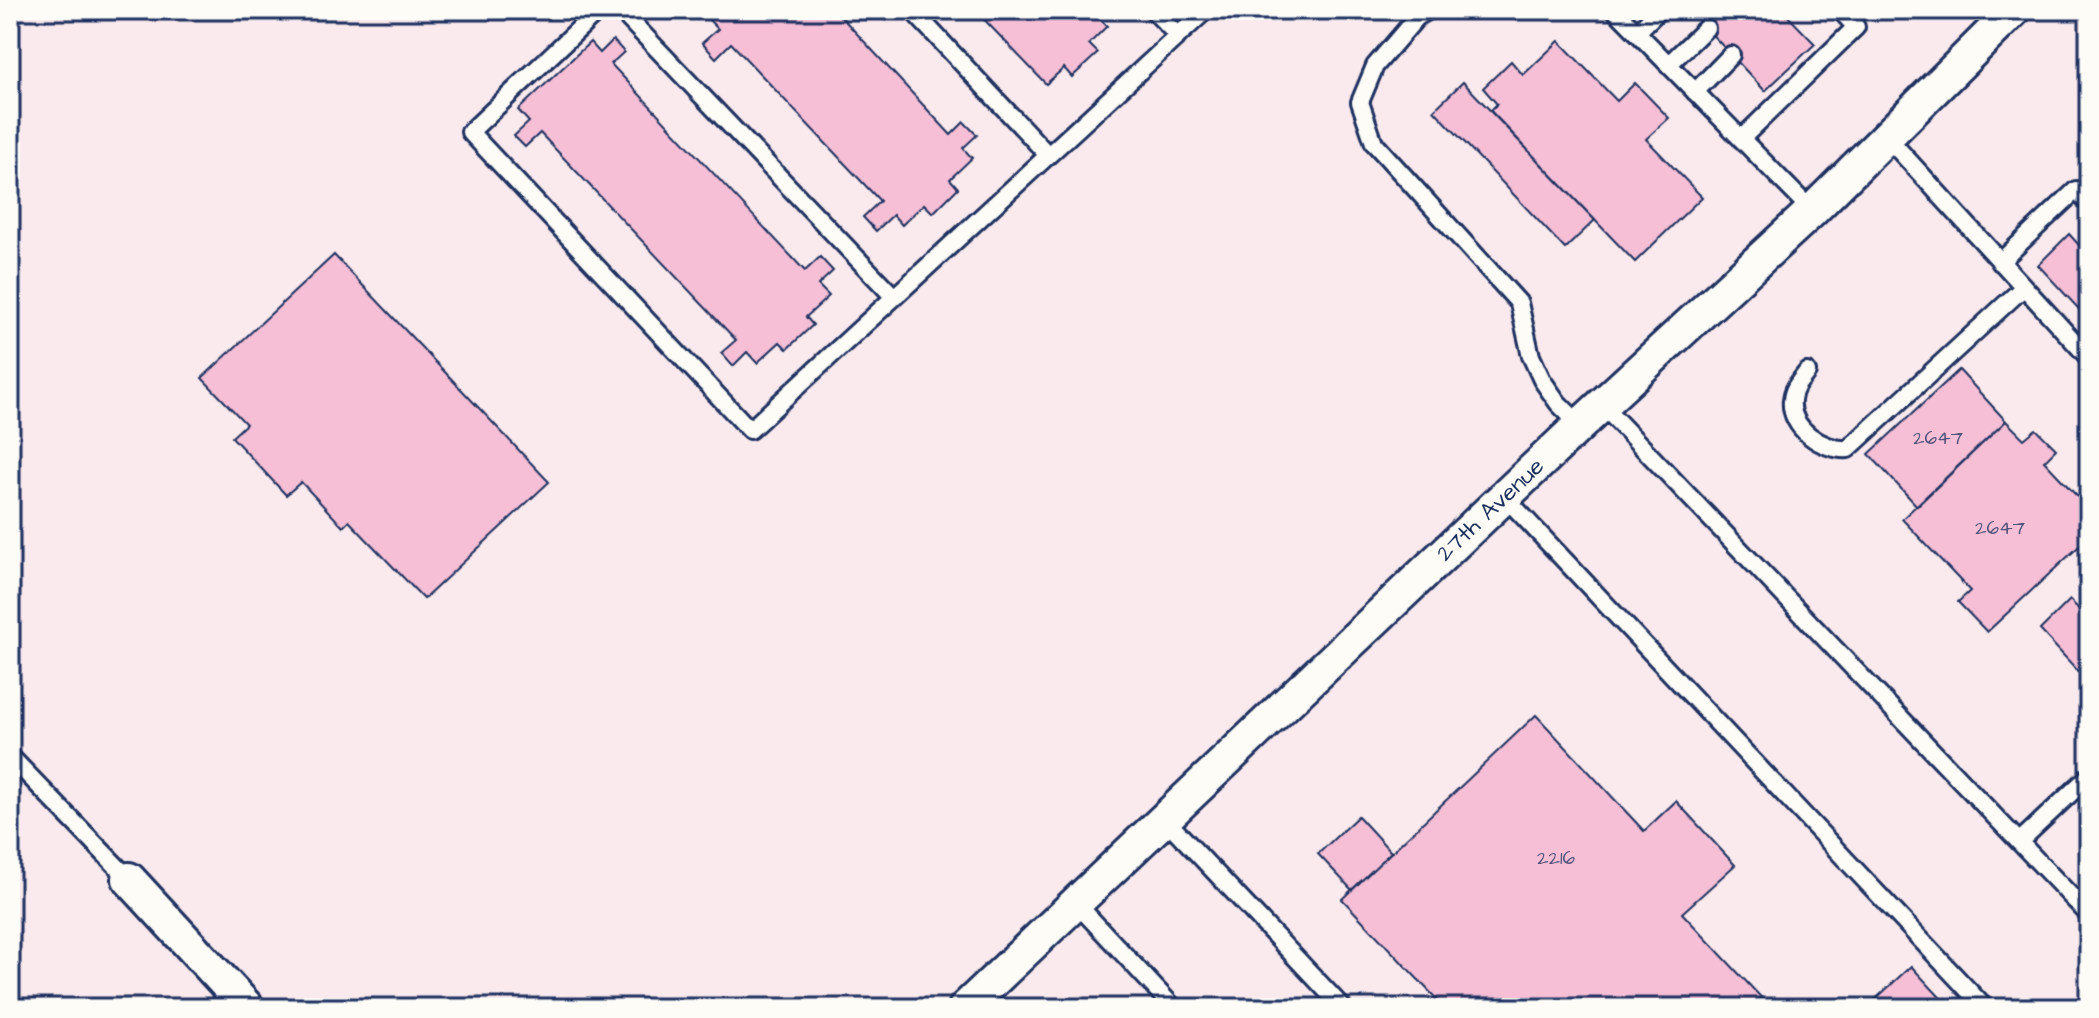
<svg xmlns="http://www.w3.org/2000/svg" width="2099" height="1018" viewBox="0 0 2099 1018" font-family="'Architects Daughter',sans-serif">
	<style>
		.building { fill: #f6bfd6; stroke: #1b2f5e; stroke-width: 2 }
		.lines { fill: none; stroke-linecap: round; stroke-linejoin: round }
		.service-casing { stroke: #1b2f5e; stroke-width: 22 }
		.minor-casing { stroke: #1b2f5e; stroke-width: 38 }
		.service { stroke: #fdfcf7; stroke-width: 16 }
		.minor { stroke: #fdfcf7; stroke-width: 32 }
		.labels { text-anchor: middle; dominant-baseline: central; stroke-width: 6; stroke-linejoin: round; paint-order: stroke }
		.number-label { font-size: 20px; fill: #52537c }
		.street-label { font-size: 24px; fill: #1b2f5e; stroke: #fdfcf7 }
	</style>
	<rect width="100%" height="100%" fill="#fbeaed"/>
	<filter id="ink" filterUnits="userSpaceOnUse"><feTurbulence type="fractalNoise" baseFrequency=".0125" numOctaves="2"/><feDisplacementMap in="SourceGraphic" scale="16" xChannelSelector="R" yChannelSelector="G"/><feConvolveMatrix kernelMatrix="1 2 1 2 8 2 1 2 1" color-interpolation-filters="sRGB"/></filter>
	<g filter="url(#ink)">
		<!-- building -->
		<path class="building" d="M719,10H835L951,135L964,122L977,135L963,148L972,158L950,179L958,188L933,213L924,204L902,225L893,215L876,231L863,217L880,201L731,43L716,58L702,43L718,29L709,20Z
			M975,10H1091L1107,26L1089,44L1098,53L1072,77L1064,68L1046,84Z
			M1689,10H1782L1815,44L1765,91Z
			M613,40L624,52L611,64L805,271L820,257L833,271L818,285L829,296L806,317L813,325L787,349L780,342L757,363L747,352L733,366L721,353L736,340L540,133L525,147L514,136L529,122L518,110L590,42L600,53Z
			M1559,41L1617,101L1635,83L1669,118L1646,139L1702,197L1635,262L1490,111L1497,104L1483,88L1511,61L1523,75Z
			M1463,82L1595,220L1565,249L1434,110Z
			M2069,234L2089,256V320L2038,265Z
			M334,255L549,482L424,599L349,521L343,527L301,482L286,495L232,437L246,424L202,378Z
			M1959,370L2006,421L1917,506L1869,454Z
			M2006,421L2024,439L2036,429L2056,449L2044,461L2089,509V537L1987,632L1958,602L1970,591L1902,519Z
			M2070,600L2089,620V683L2040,630Z
			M1536,715L1644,831L1676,801L1735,865L1682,913L1771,1008H1445L1342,899Z
			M1358,816L1391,852L1352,890L1318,854Z
			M1911,966L1950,1008H1866Z"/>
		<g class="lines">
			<!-- service casing -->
			<g class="service-casing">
				<path id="service" d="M599,10L470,132L750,430L1206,10
					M620,10L894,297
					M912,10L1048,155
					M1153,10L1178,36
					M1429,10L1417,17L1375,66L1360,102L1374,143L1519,303L1531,356L1542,380L1558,403L1580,425
					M1615,10L1812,211
					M1637,32L1659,10
					M1668,65L1706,28
					M1695,92L1731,55
					M1886,136L2089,358
					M1741,139L1856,27L1840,10
					M2000,262L2076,190L2089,204
					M1807,372C1800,381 1793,388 1792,400C1789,428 1823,451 1848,449L2024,287
					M1602,405L2089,915
					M1505,497L1985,1008
					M10,756L129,879
					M1165,819L1343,1008
					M2019,842L2089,776
					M1076,903L1174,1008"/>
			</g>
			<!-- minor casing -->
			<g class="minor-casing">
				<g id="minor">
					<path d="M129,879L248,1008"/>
					<path id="s1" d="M965,1008L1580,425L1812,211L2014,10"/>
				</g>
			</g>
			<!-- service -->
			<use href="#service" class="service"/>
			<!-- minor -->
			<use href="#minor" class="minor"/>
		</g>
	</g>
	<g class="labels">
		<!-- number labels -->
		<g class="number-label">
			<text x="1938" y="438">2647</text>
			<text x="2000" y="528">2647</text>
			<text x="1556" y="858">2216</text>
		</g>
		<!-- street labels -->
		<g class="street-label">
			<text stroke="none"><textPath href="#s1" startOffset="724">27th Avenue</textPath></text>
		</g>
	</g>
	<!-- margin -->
	<rect width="2099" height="1018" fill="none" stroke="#fdfcf7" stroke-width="40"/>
	<rect x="20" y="20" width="2059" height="978" fill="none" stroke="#1b2f5e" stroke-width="3" filter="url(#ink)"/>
</svg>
